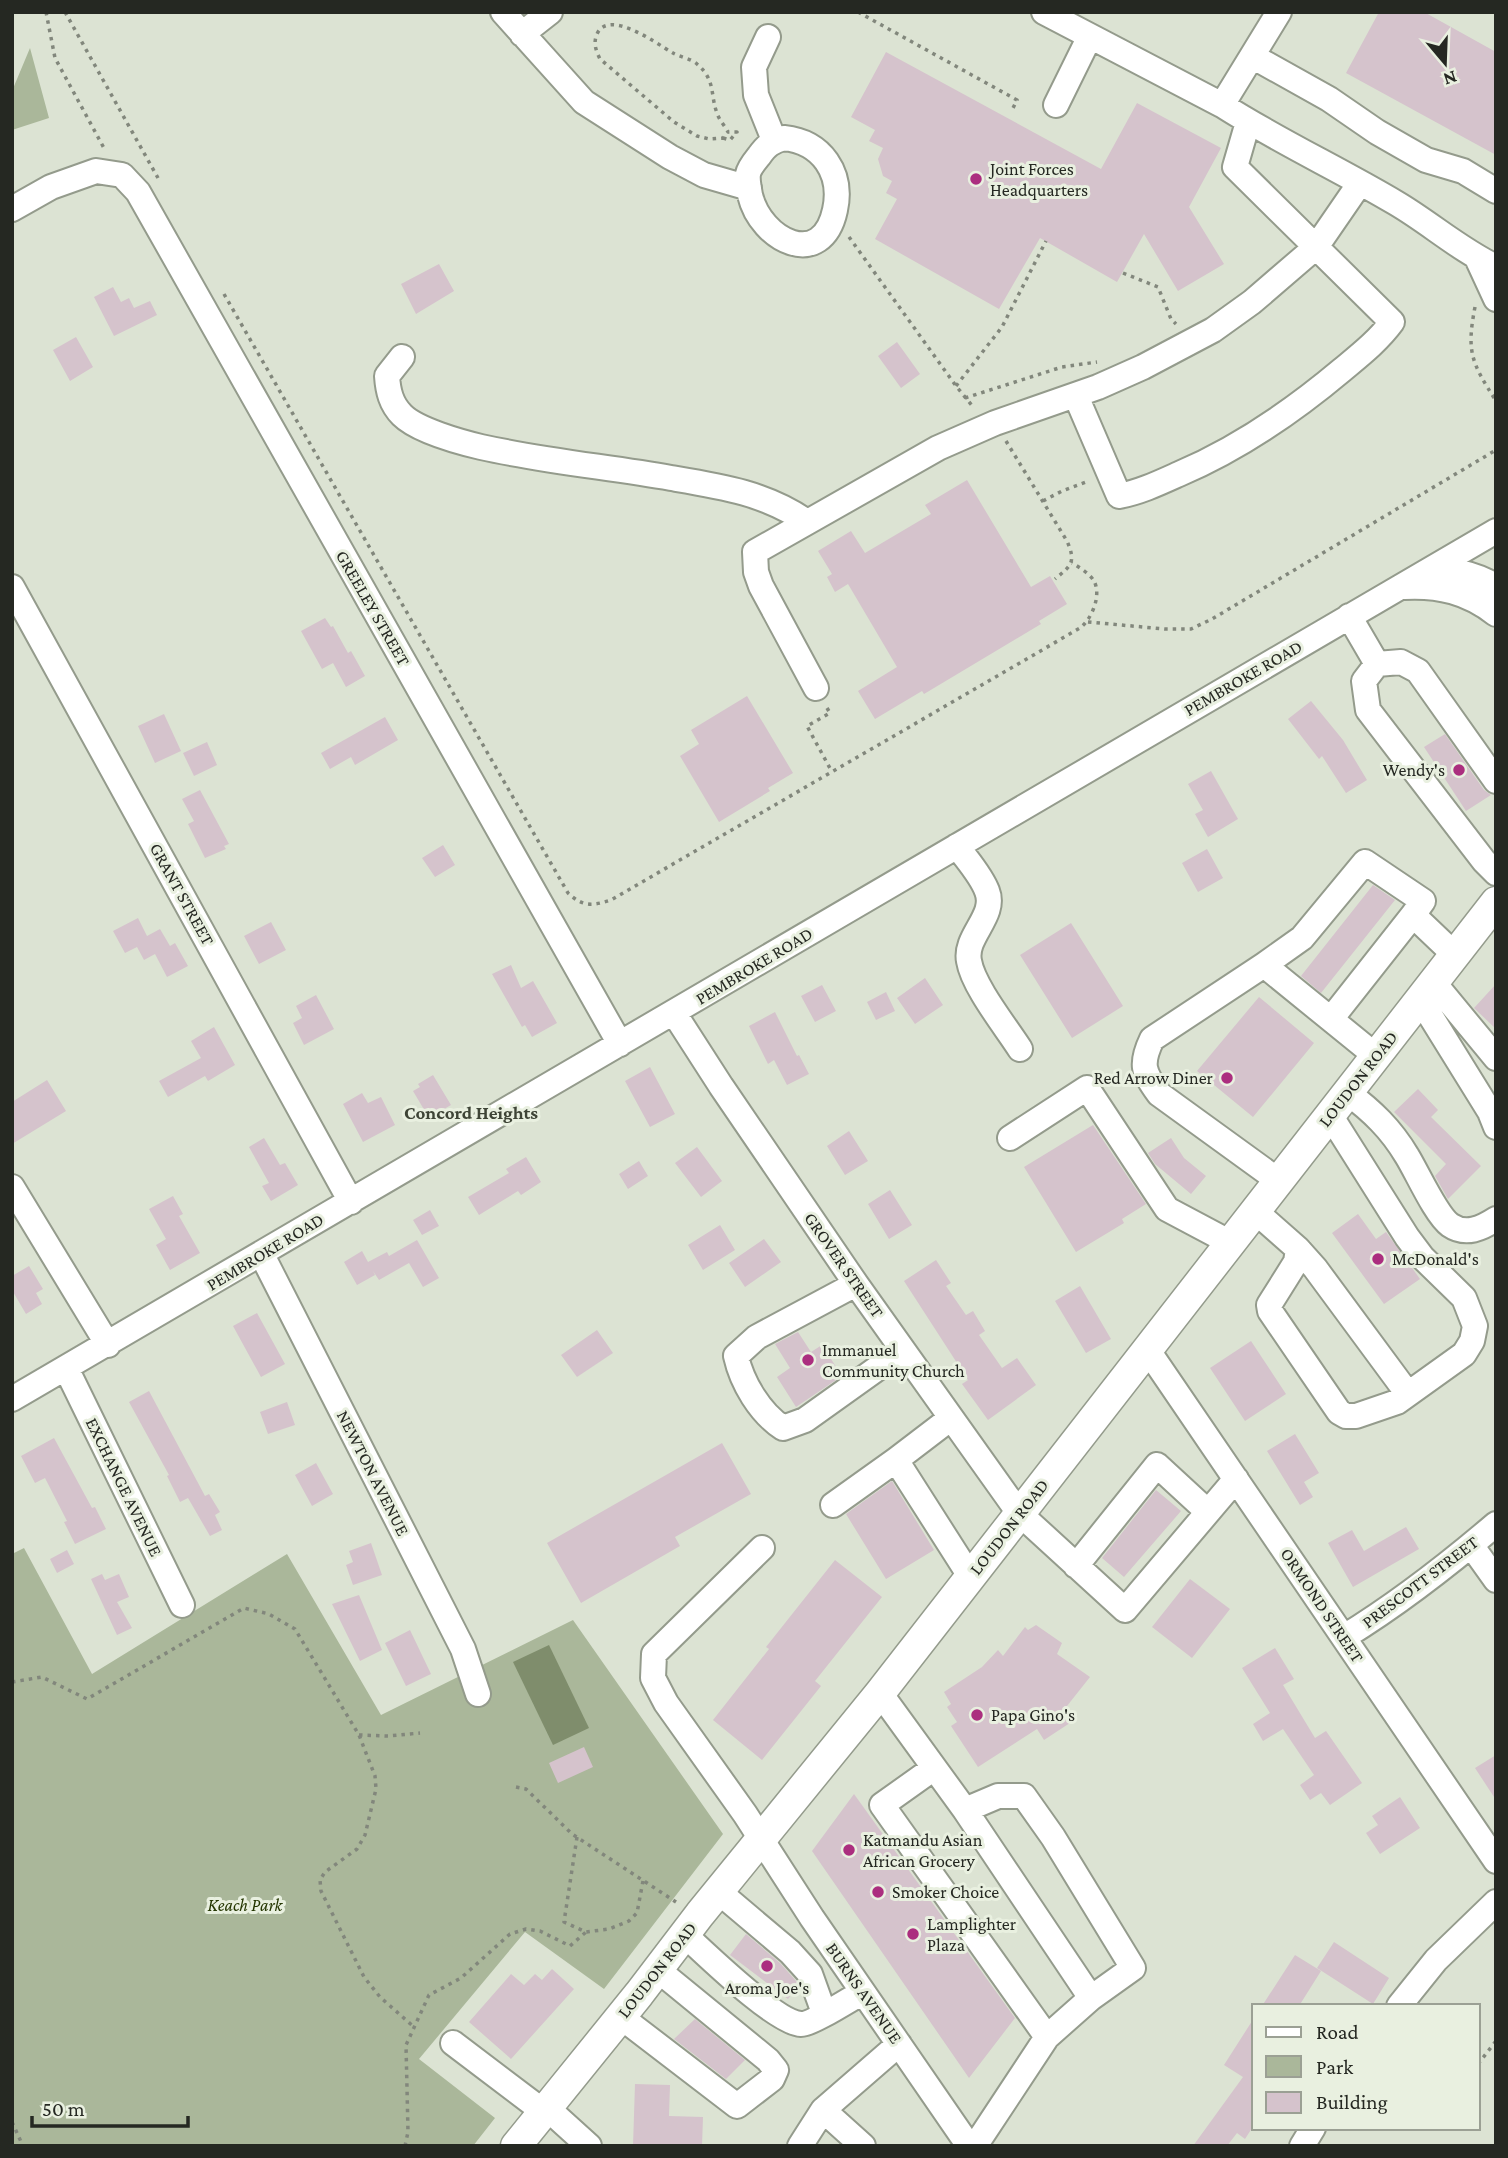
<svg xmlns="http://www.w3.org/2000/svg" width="1508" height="2158" viewBox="0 0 1508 2158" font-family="'Crimson Pro',serif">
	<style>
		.green { fill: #aab79a }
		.water { fill: #7f8d6c }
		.building { fill: #d5c3cc }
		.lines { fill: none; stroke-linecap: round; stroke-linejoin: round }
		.minor-casing { stroke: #949b8c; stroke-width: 28 }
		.major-casing { stroke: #949b8c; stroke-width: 33 }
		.path { stroke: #82877c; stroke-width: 3.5; stroke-dasharray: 3.5 5; stroke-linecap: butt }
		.minor { stroke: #fff; stroke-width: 24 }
		.major { stroke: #fff; stroke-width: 30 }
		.poi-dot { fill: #ab2e7f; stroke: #e9f0e0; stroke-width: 2.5 }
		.labels { text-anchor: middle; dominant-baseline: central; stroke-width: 6; stroke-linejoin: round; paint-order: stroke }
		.poi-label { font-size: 18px; fill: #252822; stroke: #e9f0e0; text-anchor: start }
		.street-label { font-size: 18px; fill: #252822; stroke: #e9f0e0 }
		.park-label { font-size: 18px; font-style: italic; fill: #243600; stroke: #e9f0e0 }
		.neighbourhood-label { font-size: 19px; font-weight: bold; fill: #3e4436; stroke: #e9f0e0 }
	</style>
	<rect width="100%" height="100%" fill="#dce3d3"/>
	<!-- green -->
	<path class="green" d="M30,48L49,118L12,130V91Z
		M24,1548L92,1674L287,1554L381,1715L573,1620L723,1834L604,1989L525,1932L419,2059L495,2118L473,2146H12V1554Z"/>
	<!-- water -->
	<path class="water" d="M549,1645L589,1728L553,1745L513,1662Z"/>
	<!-- building -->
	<path class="building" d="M1379,12H1424L1496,52V155L1346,73Z
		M886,52L1101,169L1137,103L1221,148L1189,207L1224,264L1178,291L1144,234L1117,282L1040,238L999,309L875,239L897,199L886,193L892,181L883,176L878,159L883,148L869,141L875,130L851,117Z
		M439,264L454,291L416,314L401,284Z
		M113,287L121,302L129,298L134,308L150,301L157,315L114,336L94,297Z
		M76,337L93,367L70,381L53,350Z
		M897,342L920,374L901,388L878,356Z
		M967,480L1031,587L1050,576L1067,604L1039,621L1041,624L924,694L922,691L875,719L858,691L897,667L848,584L835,592L827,577L832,574L818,551L851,531L865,553L931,514L925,505Z
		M325,618L331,627L333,626L348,653L351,651L365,676L346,687L333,663L322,669L301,631Z
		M747,696L793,773L768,788L770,791L719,822L680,756L699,744L691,730Z
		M1311,701L1343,740L1367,780L1346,793L1322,756L1319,759L1288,719Z
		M164,714L181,751L155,763L138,726Z
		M385,717L398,740L355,765L351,757L330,769L321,753Z
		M1445,734L1484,790L1491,795L1466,811L1424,747Z
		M207,742L217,765L194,776L183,753Z
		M1211,771L1238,819L1208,837L1195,814L1203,810L1188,784Z
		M200,790L229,844L224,846L226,849L205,858L188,824L194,821L182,799Z
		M443,845L455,865L435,877L422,858Z
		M1207,849L1223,878L1198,892L1182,863Z
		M1373,885L1395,900L1321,993L1301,976Z
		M138,918L147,936L160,929L170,946L175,943L188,966L167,977L155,954L144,960L137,947L125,953L113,931Z
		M271,922L286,950L259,964L244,936Z
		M1071,923L1123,1006L1072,1038L1020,955Z
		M511,965L521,988L533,981L557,1023L532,1037L525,1025L522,1027L492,974Z
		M925,978L943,1005L915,1024L897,998Z
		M1496,984V1029L1474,1008Z
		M822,985L836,1011L815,1022L801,996Z
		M886,992L895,1011L876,1020L867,1002Z
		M316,995L334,1029L304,1045L293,1023L302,1018L296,1006Z
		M1259,997L1314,1043L1253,1117L1197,1071Z
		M775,1012L797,1056L799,1055L809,1074L787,1085L774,1060L768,1064L749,1026Z
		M214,1027L235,1065L208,1081L205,1076L168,1097L159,1081L201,1058L191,1041Z
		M650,1067L675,1114L650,1127L625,1081Z
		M433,1075L451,1105L429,1118L413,1091L420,1087L418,1084Z
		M47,1080L66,1111L12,1144V1102Z
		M1418,1089L1438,1110L1431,1117L1481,1166L1448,1199L1435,1176L1446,1164L1394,1112Z
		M362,1093L368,1103L381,1097L395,1125L363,1142L343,1104Z
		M1093,1125L1146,1204L1122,1219L1124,1223L1076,1252L1024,1167Z
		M849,1131L868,1161L845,1175L827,1146Z
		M264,1138L280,1165L285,1163L298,1185L271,1201L262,1186L269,1183L249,1147Z
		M1171,1138L1184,1158L1206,1176L1191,1194L1155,1164L1148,1153Z
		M697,1147L722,1181L701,1197L675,1163Z
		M526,1157L541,1182L521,1195L518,1191L479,1215L468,1197L509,1173L506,1169Z
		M639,1161L648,1176L628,1189L619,1174Z
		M890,1190L912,1225L889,1239L868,1204Z
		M173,1196L183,1214L179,1216L200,1253L170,1270L156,1245L166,1239L149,1209Z
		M430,1210L439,1226L422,1235L413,1220Z
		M1358,1214L1376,1239L1386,1232L1420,1279L1384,1304L1332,1233Z
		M720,1225L735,1250L703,1270L688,1245Z
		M764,1239L781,1262L745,1287L729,1263Z
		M417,1240L439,1278L423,1287L409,1263L379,1280L373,1271L375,1275L357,1285L344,1262L362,1251L368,1262L387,1252L389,1256Z
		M936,1260L951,1283L946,1286L966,1315L973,1311L985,1331L979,1335L1002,1368L1017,1358L1036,1385L988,1420L962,1384L968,1380L904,1281Z
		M29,1266L43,1289L36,1293L42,1304L26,1314L12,1290V1276Z
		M1080,1286L1111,1339L1086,1353L1055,1301Z
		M257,1313L285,1364L261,1377L233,1326Z
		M597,1330L613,1353L577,1377L561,1355Z
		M798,1332L811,1352L822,1345L842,1376L796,1407L777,1377L790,1368L775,1344Z
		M1251,1341L1286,1394L1245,1421L1210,1368Z
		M149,1391L205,1496L209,1494L220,1512L215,1515L222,1530L210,1536L188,1498L180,1502L167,1476L169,1475L129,1402Z
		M287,1402L295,1425L268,1434L260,1412Z
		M1295,1434L1319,1473L1304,1482L1313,1497L1300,1505L1267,1451Z
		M54,1438L92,1508L95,1507L106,1529L75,1544L64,1522L67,1521L45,1478L35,1483L21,1456Z
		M722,1443L751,1494L675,1537L680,1546L581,1603L547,1543Z
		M316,1463L333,1494L312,1506L295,1475Z
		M892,1481L934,1550L886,1579L846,1514Z
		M1156,1490L1181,1511L1124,1577L1102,1558Z
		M1406,1527L1419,1549L1353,1587L1328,1543L1352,1530L1364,1551Z
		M371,1543L382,1575L353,1585L346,1565L353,1562L349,1551Z
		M67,1550L74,1564L57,1573L50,1559Z
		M835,1560L882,1597L815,1681L821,1686L762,1760L713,1720L769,1649L766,1647Z
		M102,1574L105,1580L119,1574L129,1597L117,1602L132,1628L117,1635L91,1579Z
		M1190,1579L1230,1609L1192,1658L1152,1627Z
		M359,1595L382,1650L360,1661L332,1604Z
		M1036,1625L1062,1643L1057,1654L1090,1677L1067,1706L1076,1719L1044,1740L1037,1729L978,1767L951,1726L957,1722L947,1707L951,1704L944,1692L982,1667L998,1650L1003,1656L1025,1627L1028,1630Z
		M410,1630L431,1674L406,1686L385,1643Z
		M1275,1648L1294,1679L1283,1685L1315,1738L1326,1731L1362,1783L1330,1805L1321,1793L1310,1800L1300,1785L1314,1775L1283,1729L1263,1741L1253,1724L1270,1713L1242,1668Z
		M584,1747L593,1767L558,1783L549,1763Z
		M1496,1755V1800L1475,1768Z
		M854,1794L1015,2018L969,2078L812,1851Z
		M1400,1797L1420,1828L1380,1854L1366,1833L1378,1825L1372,1816Z
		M746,1934L780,1963L797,1982L798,1986L788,1999L730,1955Z
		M1334,1942L1389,1978L1373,2004L1317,1968Z
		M1295,1955L1321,1971L1299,2006H1262Z
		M552,1969L574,1989L511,2059L469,2022L511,1974L524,1985L535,1974L542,1980Z
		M1254,2018V2125L1245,2139L1237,2133L1227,2146H1193L1243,2077L1224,2065Z
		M695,2019L745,2060L726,2079L674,2039Z
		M635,2084L670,2085L669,2116L703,2117L702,2146H633Z"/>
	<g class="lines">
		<!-- minor casing -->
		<g class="minor-casing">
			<path id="minor" d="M503,12L584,102L670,157L704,175L749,188
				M1044,12L1222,105C1278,141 1339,169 1396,203C1430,223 1460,250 1496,267
				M522,34L550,12
				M768,37L754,67L756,95L774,140
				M1252,56L1329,99L1377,132L1426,160L1463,171L1496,191
				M1056,105L1090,36
				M1222,105L1279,12
				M784,138C822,142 843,173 835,210C822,271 761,241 750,195C749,189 747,180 748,174C749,168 755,161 759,156C766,146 772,141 784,138Z
				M12,209L51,187L96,171L122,175L138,192L620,1044
				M1477,258L1496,299
				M402,357L387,376C388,391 391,404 402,415C417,430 460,442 481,447C544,461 608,467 671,478C719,486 766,493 807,522
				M1076,396L1119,496C1140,492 1159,483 1179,474C1240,448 1292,412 1342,370C1360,355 1378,341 1392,322L1235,167L1248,122
				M1429,574C1453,567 1474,574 1496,586
				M12,587L351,1202
				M1404,587C1439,585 1468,592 1496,614
				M1349,616L1377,664
				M816,688L761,586L756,572L755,552L938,448L995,423L1098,387L1143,367L1213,330L1252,302L1316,247L1360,183
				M1496,781L1418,671L1401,662L1377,664L1364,681L1368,710L1484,861L1496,873
				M957,846C967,860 981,875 987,891C997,916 964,936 969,961C973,986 1006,1027 1020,1049
				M1264,965L1152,1039C1140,1064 1143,1072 1159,1094L1279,1181
				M1434,983L1496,1058
				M1420,999L1490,1112L1496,1127
				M674,1013L721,1086L856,1284L1019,1513L1125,1610L1236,1479
				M1331,1019L1413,915
				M1376,1056L1264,965L1302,938L1365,862L1423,901L1413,915L1455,955
				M1348,1093C1372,1111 1391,1129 1407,1156C1417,1172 1436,1215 1450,1225C1466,1236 1482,1228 1496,1219
				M1010,1138L1087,1088L1167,1209L1231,1243
				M12,1187L108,1345
				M1256,1212L1298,1249L1296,1262L1269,1305L1270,1311L1339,1412L1346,1416H1356L1397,1402L1464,1354L1472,1341L1475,1326L1464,1298L1422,1257L1407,1237L1330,1115
				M1298,1249L1315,1268L1408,1394
				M262,1255L463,1649L478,1694
				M856,1284L757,1337L736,1356C742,1383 760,1413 783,1428L805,1420L903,1350
				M1147,1349L1496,1861
				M66,1368L182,1605
				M12,1399L1496,531
				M951,1418L896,1460L970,1576
				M833,1505L896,1460
				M1471,1545L1496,1580
				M762,1548L654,1654L653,1678L666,1703L745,1814L812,1918L969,2146
				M1076,1566L1157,1465L1208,1512
				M1344,1637C1398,1604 1448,1565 1496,1524
				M880,1693L965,1810L998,1796H1024L1053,1837L1133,1968L1091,1998L1047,2037L975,2146
				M934,1768L882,1805L1047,2037
				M965,1810L1091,1998
				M719,1892L790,1952L810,1974L824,2013
				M685,1935C706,1954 776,2023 801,2024C810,2025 852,1998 863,1992
				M1399,2006L1436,1960L1496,1902
				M621,2017L737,2106L772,2079L776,2070L768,2060L658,1970
				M453,2043L544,2112
				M547,2108L589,2146
				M823,2110L863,2146
				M800,2146L823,2110L899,2044
				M1302,2146L1313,2128"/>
		</g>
		<!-- major casing -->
		<g class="major-casing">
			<path id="major" d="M516,2146L639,1994L700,1914L880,1693L1496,902"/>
		</g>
		<!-- path -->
		<path class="path" d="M46,12L55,58L105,150
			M65,12L158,178
			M858,12L1017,100L1012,110
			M723,138L730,140L737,132H728C725,126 719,120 717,113C710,95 716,80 697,64C692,59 680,57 673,53C657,44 609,8 597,34C593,43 596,51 600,59L674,122L697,136L709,139L723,138L728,132
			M849,237L956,386L974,408
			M1123,273L1158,287L1171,319L1176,324
			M224,294L568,893C583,907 592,906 611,900L1080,628C1091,620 1102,596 1094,581C1090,574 1079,567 1072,563
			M1475,307C1466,353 1472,363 1496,401
			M956,386L1002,327L1046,241
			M965,398L1062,367L1097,362
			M1006,441L1067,541C1076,562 1072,565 1055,579
			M1043,501L1062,491L1089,481
			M1088,622L1165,629H1191L1212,619L1496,450
			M827,708L830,713L807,726L832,772
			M12,1682L42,1677L87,1699L244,1608L269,1614L295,1629L359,1735L375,1776L376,1789L365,1835L357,1849L325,1872L320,1880L321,1891L364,1977L380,1997L414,2027
			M359,1735L388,1736L420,1733
			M516,1787L526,1789L572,1834L676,1902
			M577,1837L564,1922L586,1932L609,1929L629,1921L637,1913L643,1881
			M1478,2064L1496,2041
			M12,2122L23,2146
			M405,2146L408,2132L406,2045L429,1995L461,1978L510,1934L526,1929L540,1931L570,1946L586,1932"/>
		<!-- minor -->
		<use href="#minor" class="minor"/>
		<!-- major -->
		<use href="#major" class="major"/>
	</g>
	<!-- markers -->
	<g class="poi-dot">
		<circle cx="976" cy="179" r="7"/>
		<circle cx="1459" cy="770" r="7"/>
		<circle cx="1227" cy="1078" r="7"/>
		<circle cx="1378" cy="1259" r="7"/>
		<circle cx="808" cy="1360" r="7"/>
		<circle cx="977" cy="1715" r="7"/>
		<circle cx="849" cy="1850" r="7"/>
		<circle cx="878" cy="1892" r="7"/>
		<circle cx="913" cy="1934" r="7"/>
		<circle cx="767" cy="1966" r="7"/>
	</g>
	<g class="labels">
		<!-- poi labels -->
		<g class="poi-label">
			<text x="990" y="169">Joint Forces<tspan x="990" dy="21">Headquarters</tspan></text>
			<text x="1445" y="770" text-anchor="end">Wendy's</text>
			<text x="1213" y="1078" text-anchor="end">Red Arrow Diner</text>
			<text x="1392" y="1259">McDonald's</text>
			<text x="822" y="1350">Immanuel<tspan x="822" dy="21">Community Church</tspan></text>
			<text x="991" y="1715">Papa Gino's</text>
			<text x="863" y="1840">Katmandu Asian<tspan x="863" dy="21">African Grocery</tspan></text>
			<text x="892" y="1892">Smoker Choice</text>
			<text x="927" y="1924">Lamplighter<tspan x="927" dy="21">Plaza</tspan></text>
			<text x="767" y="1988" text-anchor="middle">Aroma Joe's</text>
		</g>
		<!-- street labels -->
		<g class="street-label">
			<text transform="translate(373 608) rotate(60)">GREELEY STREET</text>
			<text transform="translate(1243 678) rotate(-30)">PEMBROKE ROAD</text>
			<text transform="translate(182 894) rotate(61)">GRANT STREET</text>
			<text transform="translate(754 966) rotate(-31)">PEMBROKE ROAD</text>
			<text transform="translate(1358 1079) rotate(-52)">LOUDON ROAD</text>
			<text transform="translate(265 1252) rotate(-31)">PEMBROKE ROAD</text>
			<text transform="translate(844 1265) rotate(55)">GROVER STREET</text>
			<text transform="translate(373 1473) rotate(63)">NEWTON AVENUE</text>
			<text transform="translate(124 1487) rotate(64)">EXCHANGE AVENUE</text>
			<text transform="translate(1009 1527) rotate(-52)">LOUDON ROAD</text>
			<text transform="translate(1420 1582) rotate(-37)">PRESCOTT STREET</text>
			<text transform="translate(1322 1605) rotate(56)">ORMOND STREET</text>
			<text transform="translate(657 1970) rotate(-52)">LOUDON ROAD</text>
			<text transform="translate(864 1993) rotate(55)">BURNS AVENUE</text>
		</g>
		<!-- park labels -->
		<g class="park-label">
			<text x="245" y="1905">Keach Park</text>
		</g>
		<!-- neighbourhood labels -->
		<g class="neighbourhood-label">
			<text x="471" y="1112">Concord Heights</text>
		</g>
	</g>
	<!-- border -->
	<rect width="1508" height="2158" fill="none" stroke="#252822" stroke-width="28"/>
	<!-- legend -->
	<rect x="1252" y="2004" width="228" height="126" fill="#e9f0e0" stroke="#9ba094" stroke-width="2"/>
	<rect x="1266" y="2027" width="35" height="10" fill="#ffffff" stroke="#9ba094" stroke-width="2"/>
	<text x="1316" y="2039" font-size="21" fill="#252822">Road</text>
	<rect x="1266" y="2056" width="35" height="21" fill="#aab79a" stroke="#9ba094" stroke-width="2"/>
	<text x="1316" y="2074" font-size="21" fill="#252822">Park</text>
	<rect x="1266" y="2092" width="35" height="21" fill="#d5c3cc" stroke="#9ba094" stroke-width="2"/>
	<text x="1316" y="2109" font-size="21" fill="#252822">Building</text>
	<!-- north arrow -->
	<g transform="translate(1445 63) rotate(161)" stroke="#e9f0e0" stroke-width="5" paint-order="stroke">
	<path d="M0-5L12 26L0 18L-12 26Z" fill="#252822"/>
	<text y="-10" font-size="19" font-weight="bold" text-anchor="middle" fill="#252822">N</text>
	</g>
	<!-- scale -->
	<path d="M32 2116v10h156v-10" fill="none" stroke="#252822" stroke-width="3.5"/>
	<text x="42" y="2116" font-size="21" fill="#252822" stroke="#e9f0e0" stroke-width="5" paint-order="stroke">50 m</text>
</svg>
